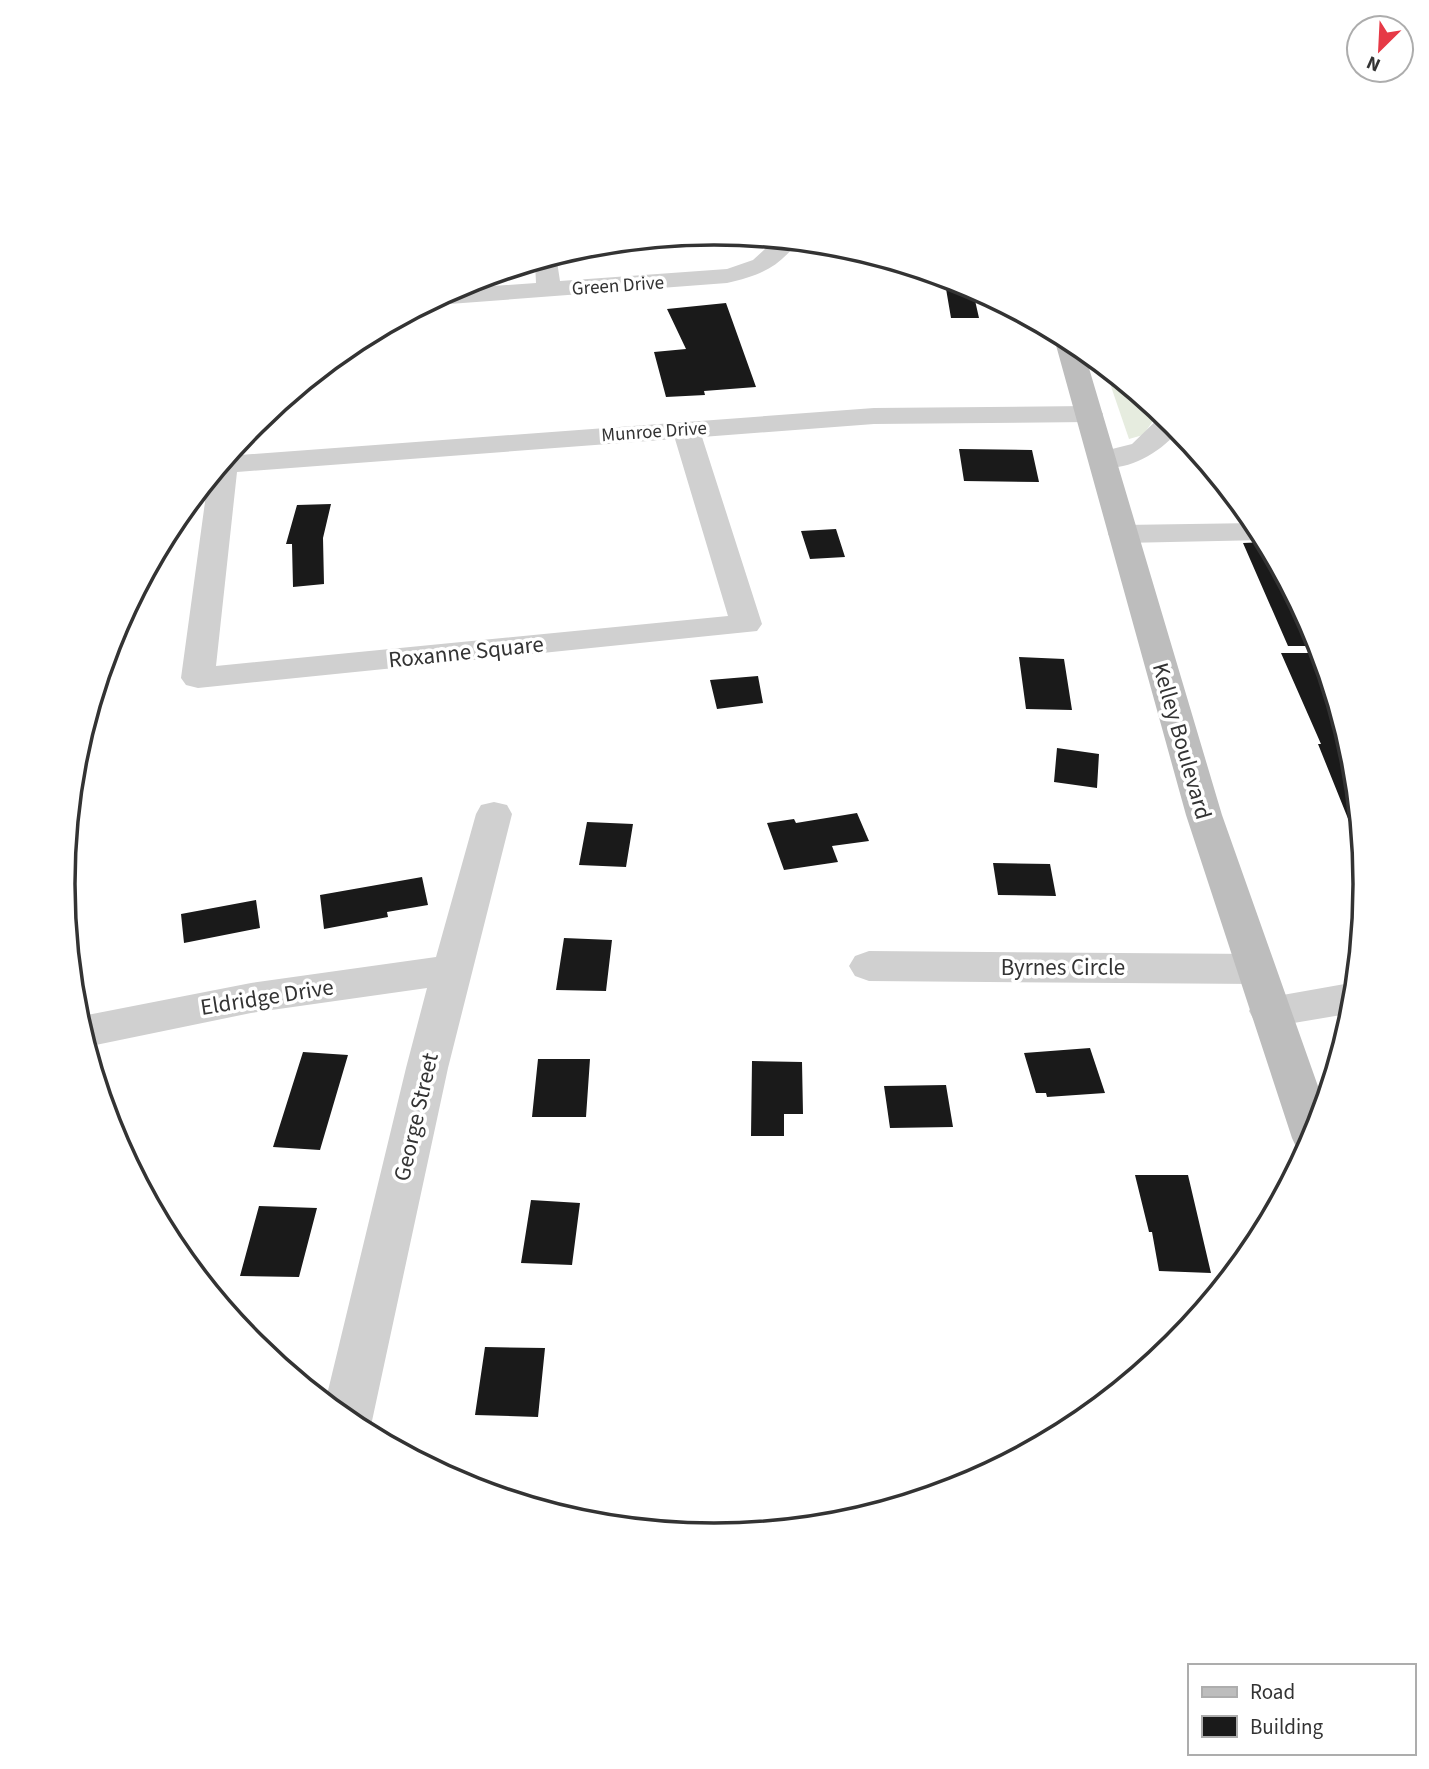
<svg xmlns="http://www.w3.org/2000/svg" width="1429" height="1769" viewBox="0 0 1429 1769" font-family="'Source Sans 3',sans-serif">
	<style>
		.green { fill: #e6ecdf }
		.building { fill: #1a1a1a }
		.lines { fill: none; stroke-linecap: round; stroke-linejoin: round }
		.street { fill: #d0d0d0; fill-rule: evenodd }
		.secondary { fill: #bdbdbd; fill-rule: evenodd }
		.labels { text-anchor: middle; dominant-baseline: central; stroke-width: 7; stroke-linejoin: round; paint-order: stroke }
		.far-street-label { font-size: 19px; fill: #333; stroke: #fff }
		.street-label { font-size: 23px; fill: #333; stroke: #fff }
		.rim { fill: none; stroke: #333; stroke-width: 3.5 }
	</style>
	<rect width="100%" height="100%" fill="#fff"/>
	<!-- green -->
	<path class="green" d="M1104,366L1160,411L1143,435L1129,439Z"/>
	<!-- building -->
	<path class="building" d="M944,277L972,287L979,318H951Z
		M726,303L756,387L704,391L705,395L666,397L654,352L686,349L667,309Z
		M959,449L1032,450L1039,482L964,481Z
		M331,504L323,538L324,584L293,587L292,544H286L297,505Z
		M836,529L845,557L810,559L801,531Z
		M1267,542L1317,636L1320,646H1288L1243,543Z
		M1281,653H1316L1333,691L1354,758L1361,829L1353,831L1318,744H1321Z
		M1019,657L1064,659L1072,710L1026,709Z
		M758,676L763,703L717,709L710,680Z
		M1057,748L1099,754L1097,788L1054,782Z
		M857,813L869,841L832,846L838,862L784,870L767,823L794,819L796,823Z
		M587,822L633,824L626,867L579,865Z
		M993,863L1050,864L1056,896L998,895Z
		M422,877L428,905L387,912L388,917L324,929L320,895Z
		M256,900L260,928L184,943L181,914Z
		M564,938L612,940L606,991L556,990Z
		M1090,1048L1105,1093L1047,1097L1046,1093H1036L1024,1053Z
		M303,1052L348,1055L320,1150L273,1147Z
		M538,1059H590L586,1117H532Z
		M752,1061L802,1062L803,1114H784V1136H751Z
		M946,1085L953,1127L890,1128L884,1086Z
		M1135,1175H1188L1211,1273L1159,1271L1152,1232H1149Z
		M531,1200L580,1203L572,1265L521,1263Z
		M259,1206L317,1208L299,1277L240,1276Z
		M485,1347L545,1348L538,1417L475,1415Z"/>
	<g class="lines">
		<!-- street -->
		<path class="street" d="M776,239L798,241C779,268 758,276 727,283L436,305L427,303L452,289L536,283L535,262L556,255L560,281L727,269L753,260Z
			M1089,406L1099,408L1103,414L1099,420L1089,422L874,424L702,437L762,624L757,631L198,688L186,685L181,678L208,480L227,456L874,408ZM675,439L728,616L216,666L237,472Z
			M1162,415L1180,429C1159,454 1126,474 1092,466L1088,460L1092,454L1132,444Z
			M1257,523L1265,540L1123,543L1112,540L1108,534L1112,528L1123,525Z
			M494,802L507,805L512,814L448,1068L372,1421L366,1433L352,1426L325,1403L406,1068L427,988L251,1013L86,1047L77,1017L251,983L436,957L476,814L481,805Z
			M869,951L1256,954L1270,959L1276,969L1270,979L1256,984L869,981L855,976L849,966L855,956Z
			M1356,982L1353,1013L1270,1027L1255,1022L1249,1011L1255,1000Z"/>
		<!-- secondary -->
		<path class="secondary" d="M1058,333L1083,348L1222,815L1325,1106L1316,1134L1306,1153L1298,1151L1292,1138L1186,815L1054,338Z"/>
	</g>
	<g class="labels">
		<!-- far-street labels -->
		<g class="far-street-label">
			<text transform="translate(618 286) rotate(-4)">Green Drive</text>
			<text transform="translate(654 432) rotate(-4)">Munroe Drive</text>
		</g>
		<!-- street labels -->
		<g class="street-label">
			<text transform="translate(466 652) rotate(-6)">Roxanne Square</text>
			<text transform="translate(1182 741) rotate(74)">Kelley Boulevard</text>
			<text x="1063" y="967">Byrnes Circle</text>
			<text transform="translate(267 997) rotate(-9)">Eldridge Drive</text>
			<text transform="translate(416 1117) rotate(-77)">George Street</text>
		</g>
	</g>
	<!-- crop -->
	<path d="M0 0H1429V1769H0ZM75 884a639 639 0 1 1 1278 0a639 639 0 1 1-1278 0Z" fill="#fff" fill-rule="evenodd"/>
	<path class="rim" d="M75 884a639 639 0 1 1 1278 0a639 639 0 1 1-1278 0Z"/>
	<!-- legend -->
	<rect x="1188" y="1664" width="228" height="91" fill="#ffffff" stroke="#adadad" stroke-width="2"/>
	<rect x="1202" y="1687" width="35" height="10" fill="#bdbdbd" stroke="#adadad" stroke-width="2"/>
	<text x="1250" y="1699" font-size="21" fill="#333333">Road</text>
	<rect x="1202" y="1716" width="35" height="21" fill="#1a1a1a" stroke="#adadad" stroke-width="2"/>
	<text x="1250" y="1734" font-size="21" fill="#333333">Building</text>
	<!-- north arrow -->
	<g transform="translate(1380 49) rotate(204)"><circle r="33" fill="#ffffff" stroke="#adadad" stroke-width="2"/>
	<path d="M0-5L12 26L0 18L-12 26Z" fill="#e63946"/>
	<text y="-10" font-size="19" font-weight="bold" text-anchor="middle" fill="#333333">N</text>
	</g>
</svg>
